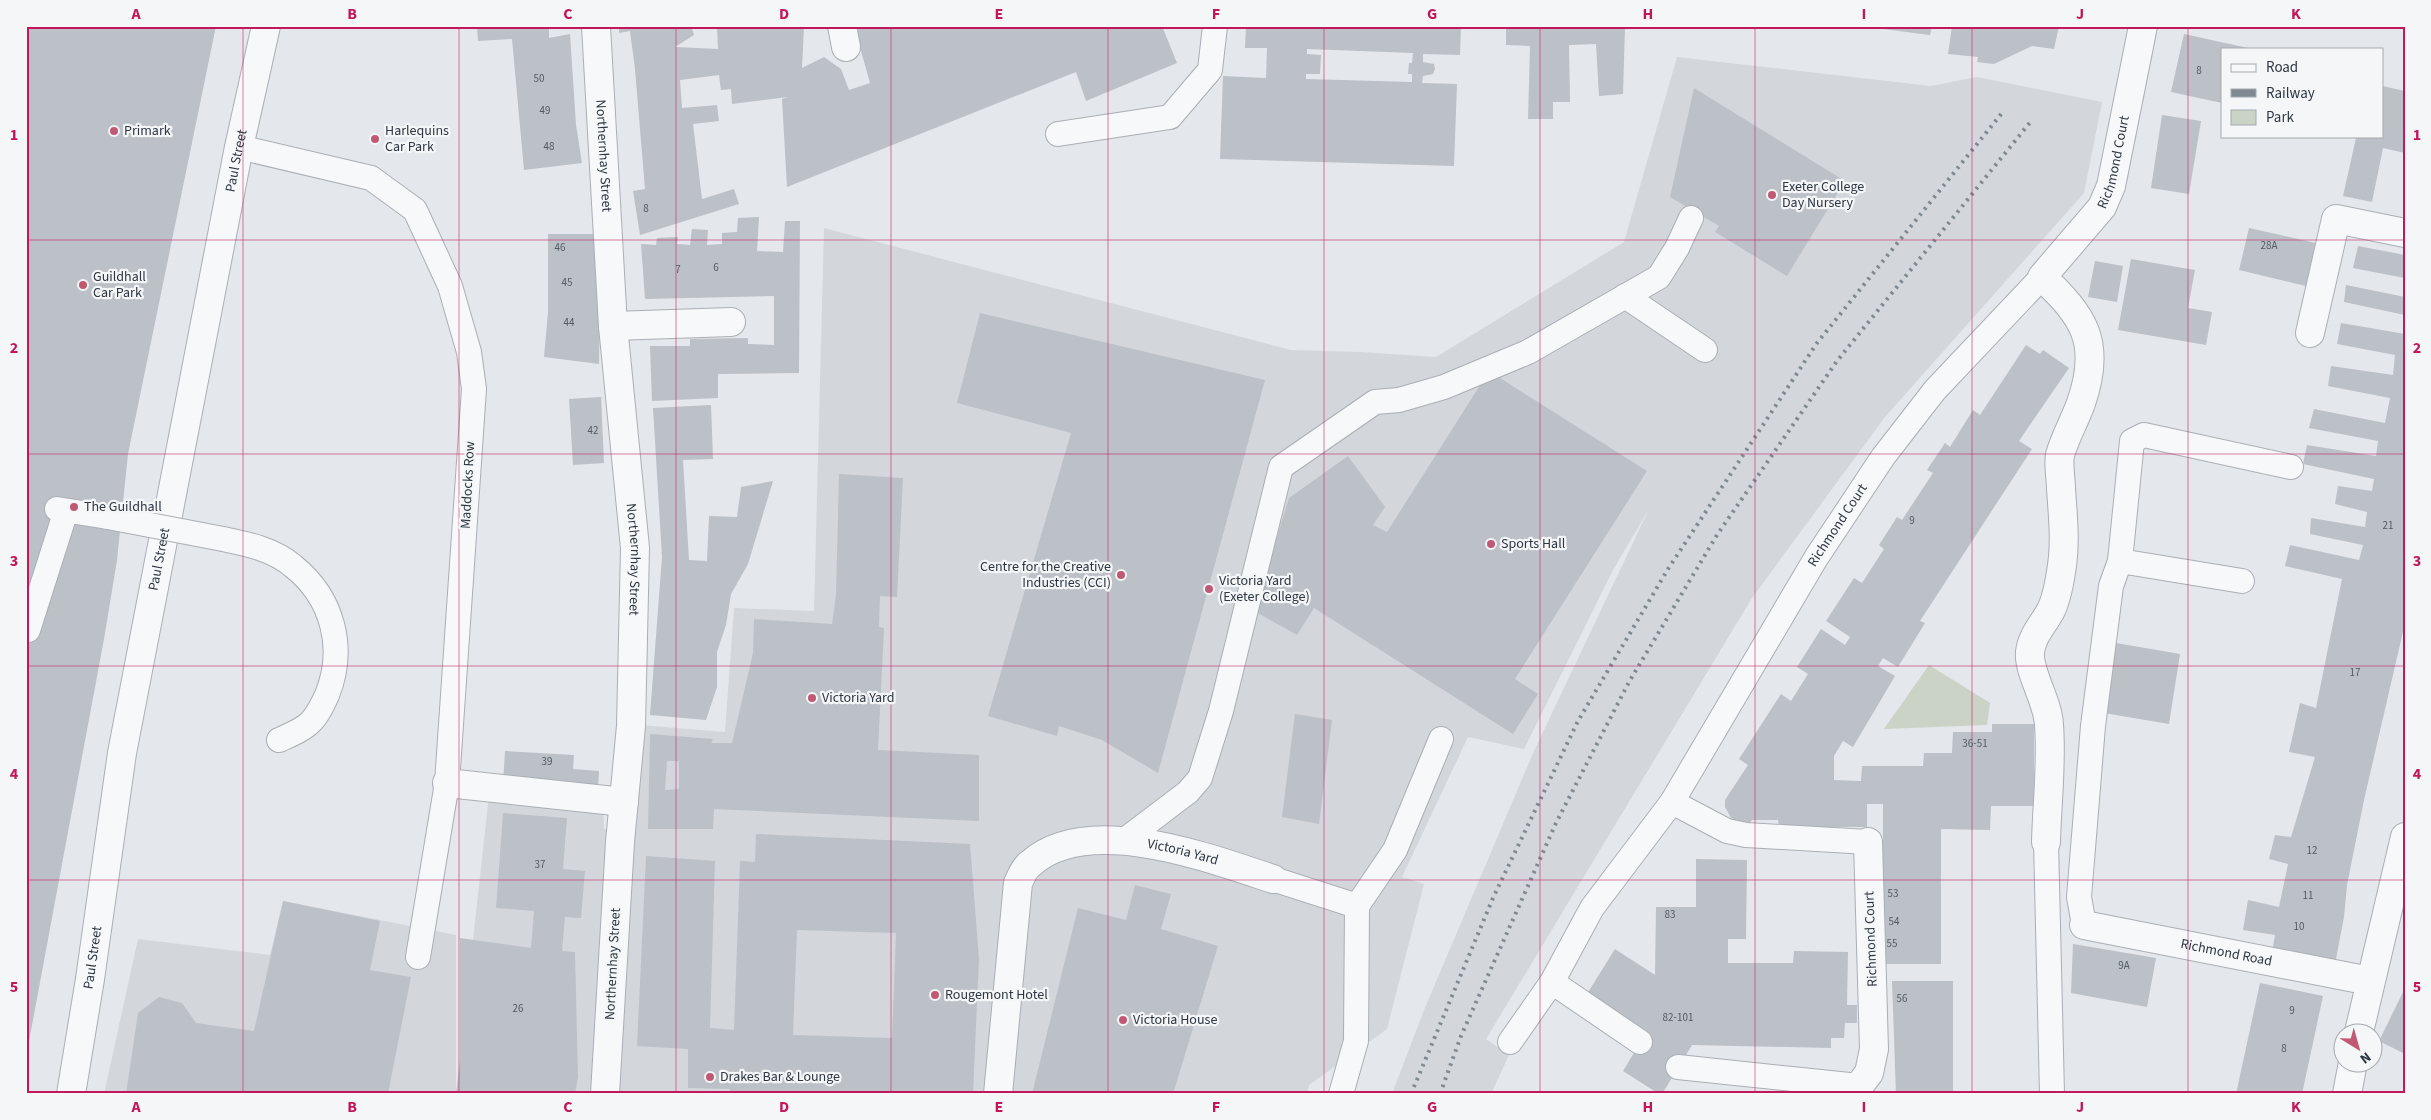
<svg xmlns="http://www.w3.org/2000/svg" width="2431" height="1120" viewBox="0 0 2431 1120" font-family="'Source Sans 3',sans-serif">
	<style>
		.built { fill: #d3d7dc }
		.green { fill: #cbd3c6 }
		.building { fill: #bcc1c7; fill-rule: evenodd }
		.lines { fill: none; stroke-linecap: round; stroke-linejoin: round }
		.service-casing { stroke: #aaafb5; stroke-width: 26 }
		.pedestrian-casing { stroke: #aaafb5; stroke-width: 30 }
		.minor-casing { stroke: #aaafb5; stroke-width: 30 }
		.tertiary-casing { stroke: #aaafb5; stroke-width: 30 }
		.service { stroke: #f7f8f9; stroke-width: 24 }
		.pedestrian { stroke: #f7f8f9; stroke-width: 28 }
		.minor { stroke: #f7f8f9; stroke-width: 28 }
		.tertiary { stroke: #f7f8f9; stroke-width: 28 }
		.rail { stroke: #7f8992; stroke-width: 4; stroke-dasharray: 2.5 5; stroke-linecap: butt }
		.service-bridge-casing { stroke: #aaafb5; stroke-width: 26; stroke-linecap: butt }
		.service-bridge { stroke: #f7f8f9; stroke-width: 24 }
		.grid { fill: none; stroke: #c2185b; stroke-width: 1; stroke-opacity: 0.55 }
		.poi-dot { fill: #c05973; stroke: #f4f6f8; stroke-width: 2 }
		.labels { text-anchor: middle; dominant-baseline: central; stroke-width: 4.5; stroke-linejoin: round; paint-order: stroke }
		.number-label { font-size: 11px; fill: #525a62 }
		.poi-label { font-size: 14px; fill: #2e3741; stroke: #f4f6f8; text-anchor: start }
		.street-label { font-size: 14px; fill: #2e3741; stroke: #f4f6f8 }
		.neatline { fill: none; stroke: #c2185b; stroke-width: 2 }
		.grid-label { font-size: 16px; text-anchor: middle; font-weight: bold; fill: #c2185b }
	</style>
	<rect width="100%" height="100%" fill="#e4e7eb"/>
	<!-- built -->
	<path class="built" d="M1677,57L1931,86L1977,77L2102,102L2084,193L1885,417L1752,598L1486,1039L1509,1055L1491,1094H1392L1424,1010L1534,751L1649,509L1613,570L1524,749L1468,737L1402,877L1424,884L1387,1029L1309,1085L1307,1094H456L489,795L603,806L604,829L631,832L641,725L725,732L734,608L814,611L824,228L1291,350L1360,352L1436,357L1624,242Z
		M283,901L456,935V1094H104L138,939L270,955Z"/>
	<!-- green -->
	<path class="green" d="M1929,665L1990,703L1987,725L1884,729Z"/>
	<!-- building -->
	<path class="building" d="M26,26H216L128,454L117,560L104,639L27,1052Z
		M477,26H549V38L570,34L576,125L582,163L524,170L512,39L478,41Z
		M619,26H691L694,35L675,47L718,49L717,26H804L802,68L824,57L841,69L849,90L870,83L854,26H1162L1177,63L1086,101L1076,72L787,187L782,99L788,97L732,104L731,89L721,90L719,75L680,80L682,108L717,105L719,121L693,124L702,199L734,189L739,204L640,235L633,191L645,189L635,69L630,31L619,33Z
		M1246,26H1461L1460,55L1423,54V62L1434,64L1435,69L1433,74L1423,76L1422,83L1457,84L1454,166L1220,159L1223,76L1266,78L1267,48H1245ZM1307,49L1413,53L1412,63H1409L1408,74H1412V82L1306,79V74H1320L1321,55L1307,54Z
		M1506,26H1625L1623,94L1599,96L1596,44L1569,45L1570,102H1553V119H1528L1530,46L1506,45Z
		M1883,26H1932L1930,35L1883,29Z
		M1952,26H2059L2054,49L2032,46L1994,64L1977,62L1978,57L1948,54Z
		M2184,34L2248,48L2222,49V103L2171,92Z
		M2382,86L2405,91V153L2383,148L2372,202L2343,196L2356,138L2351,136H2382Z
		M1694,88L1845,181L1787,276L1715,232L1719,226L1670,197Z
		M2162,115L2201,121L2189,194L2151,188Z
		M759,217L757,251L783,252L785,221H800L799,373L718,374V398L652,401L650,346H690V339L748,338V344L774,345V296L645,299L641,244L656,245L657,238L678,237L677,244L690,245L692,229L708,230L707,245L722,244V233L737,232L738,218Z
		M2249,228L2320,244L2310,287L2239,270Z
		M548,234H601L599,364L544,357L548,312Z
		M2358,246L2405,255V278L2353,268Z
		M2131,259L2195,270L2188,308L2212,312L2206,345L2118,330Z
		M2095,261L2123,266L2117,302L2088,297Z
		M2346,285L2405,297V315L2344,302Z
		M980,313L1265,380L1158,773L1102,740L1059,726L1057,736L988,716L1071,433L957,403Z
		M2341,323L2405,334V623L2364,800L2347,885L2344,917L2335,964L2272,952L2275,935L2243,930L2248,900L2279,907L2288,864L2269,859L2275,835L2291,837L2315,757L2289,752L2300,703L2316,708L2342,579L2285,566L2290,545L2359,560L2363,545L2310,534L2311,518L2365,527L2367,512L2335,504L2338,486L2372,491L2374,479L2303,464L2307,445L2376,456L2378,441L2309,428L2314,409L2385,423L2390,398L2328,386L2331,366L2393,375L2395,355L2337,344Z
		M2026,345L2040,354L2043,350L2069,368L2019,441L2032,449L1920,621L1925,623L1898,667L1883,658L1878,666L1895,676L1853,747L1843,741L1834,756V780L1861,781L1862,766H1923L1924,753H1952L1953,732H1992V724H2034V806H1991L1990,830L1941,829V964H1883V804H1867V827H1779L1778,820H1752L1748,825L1739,823L1731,818L1725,807V800L1748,765L1739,759L1781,694L1791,701L1808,674L1797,667L1821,629L1845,645L1850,637L1826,621L1854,578L1862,583L1884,549L1879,545L1897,517L1902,520L1933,473L1927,470L1945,443L1950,447L1973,410L1980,415Z
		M1489,371L1647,471L1515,679L1538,694L1513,734L1314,608L1297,635L1254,611L1289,498L1348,456L1385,507L1373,525L1387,532Z
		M601,397L604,463L573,465L569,399Z
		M711,405L713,459L683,460L689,560L707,561L709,516L737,517L741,487L773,481L748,564L731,594L726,625L717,652V687L706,720L650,715L662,557L653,408Z
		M839,474L903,478L897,597L880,596L879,627L884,628L878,750L979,755V821L714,809L713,829H648L650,734L713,739L711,743H732L753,653L754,619L832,624L836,595ZM667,761H679V789L665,790Z
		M2116,643L2180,654L2169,724L2104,713Z
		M1295,714L1332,720L1319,824L1282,817Z
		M505,751L574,755L573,769L599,771L598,790L503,784Z
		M503,813L567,818L563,869L585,871L581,918L565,917L562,951L575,952L578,1077L575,1094H456L460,1063V938L531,948L534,911L496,908Z
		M756,834L970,844L979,959L973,1094H730V1089L688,1088V1049L637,1046L646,856L715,861L710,1028L734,1030L740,861L755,862ZM797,930L896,933L892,1038L793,1035Z
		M1696,859L1747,860L1746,939H1728V963H1793L1794,951L1848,952L1847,1005H1857V1023H1845L1844,1038H1831V1048L1692,1045L1662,1094H1659L1623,1071L1647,1031L1587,994L1615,949L1655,975L1656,907H1696Z
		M1135,885L1171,894L1161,929L1218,946L1173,1094H1032L1078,908L1126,920Z
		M283,901L380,921L370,970L411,977L388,1094H126L138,1013L159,997L182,1003L196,1023L254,1031Z
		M2073,944L2156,958L2147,1007L2071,993Z
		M1892,981H1953V1094H1896Z
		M2260,983L2323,996L2302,1094H2236Z
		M2405,988V1054L2379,1041Z"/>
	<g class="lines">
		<!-- service casing -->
		<g class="service-casing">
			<g id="service">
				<path d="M1058,134L1170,117L1210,70L1215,26"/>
				<path d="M239,147L371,178L415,210L450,286L469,352L474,389L447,783L418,957"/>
				<path d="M1625,296L1705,350"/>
				<path d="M57,509L108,517"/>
				<path d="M223,539C247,544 273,549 293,566C333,598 346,648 327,695C322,706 316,719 306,726C298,732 288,736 279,740"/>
				<path d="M2120,561L2132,441L2144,435L2291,467"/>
				<path d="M28,630L63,520"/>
				<path d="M1672,802L1727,831L1746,835L1868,842"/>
				<path d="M1126,839L1188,792L1200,778L1221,711L1281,467L1375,402L1399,400L1444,387L1528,352L1659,277L1677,248L1691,218"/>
				<path d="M2046,842L2052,1094"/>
				<path d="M1273,879L1357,906"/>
				<path d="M2084,925L2079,897L2093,726L2111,586L2120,561L2242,581"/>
				<path d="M1510,1042L1552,982"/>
				<path id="s1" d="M1640,1042L1552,982L1592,908L1672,802L1816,558L1883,457L1935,390L2042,277"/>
				<path d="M1678,1067L1859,1086"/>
				<path d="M1341,1094L1356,1041L1357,906L1395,850L1441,739"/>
			</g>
		</g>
		<!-- pedestrian casing -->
		<g class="pedestrian-casing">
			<path id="pedestrian" d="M2310,333L2336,219L2405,233
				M447,783L624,802
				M1859,1086L1869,1073L1874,1049L1868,842"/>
		</g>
		<!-- minor casing -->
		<g class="minor-casing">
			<g id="minor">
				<path id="s2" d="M596,26L613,326L635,548L631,726L620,842L605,1094"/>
				<path d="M842,26L846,47"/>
				<path d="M613,326L731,322"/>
				<path id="s3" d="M2046,842C2047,803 2052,763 2049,725C2048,701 2028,672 2030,652C2032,636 2042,626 2050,612C2056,601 2059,585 2061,572C2066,544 2063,517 2061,489C2061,479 2058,465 2060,455C2065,437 2075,420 2081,403C2102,343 2084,316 2042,277L2102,207L2111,186L2143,26"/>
				<path id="s4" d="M2084,925L2370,981"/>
				<path d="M2359,1032L2405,837"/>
				<path id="s5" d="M998,1094L1018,883C1021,877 1024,868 1030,864C1087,812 1209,858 1273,879"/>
				<path d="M1858,1094L1859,1086"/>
				<path d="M2347,1094L2353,1062"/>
			</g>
		</g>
		<!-- tertiary casing -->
		<g class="tertiary-casing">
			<g id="tertiary">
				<path id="s6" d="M71,1094L90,979L122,753L239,147L266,26"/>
			</g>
		</g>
		<!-- service -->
		<use href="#service" class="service"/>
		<!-- pedestrian -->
		<use href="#pedestrian" class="pedestrian"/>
		<!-- minor -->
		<use href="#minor" class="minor"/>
		<!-- tertiary -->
		<use href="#tertiary" class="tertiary"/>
		<!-- rail -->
		<path class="rail" d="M1411,1094L1493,898L1578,721L1668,569L1817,343L2002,113
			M1440,1094L1461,1036L1556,823L1629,682L1717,535L1837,361L2032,120"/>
		<!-- service-bridge casing -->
		<g class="service-bridge-casing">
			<path id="service-bridge" d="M108,517L223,539"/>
		</g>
		<!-- service-bridge -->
		<use href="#service-bridge" class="service-bridge"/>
	</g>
	<!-- grid -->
	<path class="grid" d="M243,26V1094M459,26V1094M676,26V1094M891,26V1094M1108,26V1094M1324,26V1094M1540,26V1094M1755,26V1094M1972,26V1094M2188,26V1094M26,240H2405M26,454H2405M26,666H2405M26,880H2405"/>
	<!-- markers -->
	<g class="poi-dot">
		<circle cx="114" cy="131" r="5"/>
		<circle cx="375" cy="139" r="5"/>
		<circle cx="1772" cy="195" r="5"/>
		<circle cx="83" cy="285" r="5"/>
		<circle cx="74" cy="507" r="5"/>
		<circle cx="1491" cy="544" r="5"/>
		<circle cx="1121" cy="575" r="5"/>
		<circle cx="1209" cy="589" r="5"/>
		<circle cx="812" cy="698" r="5"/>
		<circle cx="935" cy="995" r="5"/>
		<circle cx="1123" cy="1020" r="5"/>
		<circle cx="710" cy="1077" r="5"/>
	</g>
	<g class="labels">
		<!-- number labels -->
		<g class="number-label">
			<text x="2199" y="70">8</text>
			<text x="539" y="78">50</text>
			<text x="545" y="110">49</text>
			<text x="549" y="146">48</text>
			<text x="646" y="208">8</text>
			<text x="2269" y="245">28A</text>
			<text x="560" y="247">46</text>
			<text x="716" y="267">6</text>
			<text x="678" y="269">7</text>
			<text x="567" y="282">45</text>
			<text x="569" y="322">44</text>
			<text x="593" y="430">42</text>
			<text x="1912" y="520">9</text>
			<text x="2388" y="525">21</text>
			<text x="2355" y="672">17</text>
			<text x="1975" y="743">36-51</text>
			<text x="547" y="761">39</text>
			<text x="2312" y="850">12</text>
			<text x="540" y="864">37</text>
			<text x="1893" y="893">53</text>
			<text x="2308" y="895">11</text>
			<text x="1670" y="914">83</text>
			<text x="1894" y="921">54</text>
			<text x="2299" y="926">10</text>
			<text x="1892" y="943">55</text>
			<text x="2124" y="965">9A</text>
			<text x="1902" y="998">56</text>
			<text x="518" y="1008">26</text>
			<text x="2292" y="1010">9</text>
			<text x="1678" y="1017">82-101</text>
			<text x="2284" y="1048">8</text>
		</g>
		<!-- poi labels -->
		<g class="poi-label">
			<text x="124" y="131">Primark</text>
			<text x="385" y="131">Harlequins<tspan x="385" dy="16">Car Park</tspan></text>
			<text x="1782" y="187">Exeter College<tspan x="1782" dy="16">Day Nursery</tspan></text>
			<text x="93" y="277">Guildhall<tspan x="93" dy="16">Car Park</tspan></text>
			<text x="84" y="507">The Guildhall</text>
			<text x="1501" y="544">Sports Hall</text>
			<text x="1111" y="567" text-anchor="end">Centre for the Creative<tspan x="1111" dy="16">Industries (CCI)</tspan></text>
			<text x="1219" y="581">Victoria Yard<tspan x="1219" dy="16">(Exeter College)</tspan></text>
			<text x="822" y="698">Victoria Yard</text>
			<text x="945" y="995">Rougemont Hotel</text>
			<text x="1133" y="1020">Victoria House</text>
			<text x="720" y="1077">Drakes Bar &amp; Lounge</text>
		</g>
		<!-- street labels -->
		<g class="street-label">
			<text stroke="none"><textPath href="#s2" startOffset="130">Northernhay Street</textPath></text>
			<text stroke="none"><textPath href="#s6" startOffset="948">Paul Street</textPath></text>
			<text stroke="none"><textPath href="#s3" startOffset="735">Richmond Court</textPath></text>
			<text transform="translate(468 485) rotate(-87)">Maddocks Row</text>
			<text stroke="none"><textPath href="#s1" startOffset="646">Richmond Court</textPath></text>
			<text stroke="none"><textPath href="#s6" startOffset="542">Paul Street</textPath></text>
			<text stroke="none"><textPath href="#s2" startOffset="535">Northernhay Street</textPath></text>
			<text stroke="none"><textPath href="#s5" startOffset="394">Victoria Yard</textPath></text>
			<text transform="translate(1871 939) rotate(-92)">Richmond Court</text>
			<text stroke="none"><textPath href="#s4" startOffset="145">Richmond Road</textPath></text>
			<text stroke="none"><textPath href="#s6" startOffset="138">Paul Street</textPath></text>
			<text transform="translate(613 964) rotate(-87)">Northernhay Street</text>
		</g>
	</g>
	<!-- border -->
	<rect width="2431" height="1120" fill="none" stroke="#f4f6f8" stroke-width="55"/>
	<!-- legend -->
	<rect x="2221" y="48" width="162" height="90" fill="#f4f6f8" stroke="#a5aaaf"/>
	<rect x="2231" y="64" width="25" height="8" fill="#f7f8f9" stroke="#a5aaaf"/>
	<text x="2266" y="72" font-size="15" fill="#2e3741">Road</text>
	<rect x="2231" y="89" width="25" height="8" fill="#7f8992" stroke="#a5aaaf"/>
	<text x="2266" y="98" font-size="15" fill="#2e3741">Railway</text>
	<rect x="2231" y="110" width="25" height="15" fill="#cbd3c6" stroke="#a5aaaf"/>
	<text x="2266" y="122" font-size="15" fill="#2e3741">Park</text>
	<!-- north arrow -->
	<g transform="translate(2358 1048) rotate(143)"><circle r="24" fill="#f4f6f8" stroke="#a5aaaf"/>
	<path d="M0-4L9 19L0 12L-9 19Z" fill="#c05973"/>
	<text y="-8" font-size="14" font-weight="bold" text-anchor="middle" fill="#2e3741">N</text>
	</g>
	<rect x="28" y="28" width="2376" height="1064" class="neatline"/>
	<g class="grid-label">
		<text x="136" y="19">A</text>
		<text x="352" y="19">B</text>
		<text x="568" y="19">C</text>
		<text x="784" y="19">D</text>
		<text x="999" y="19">E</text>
		<text x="1216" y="19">F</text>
		<text x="1432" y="19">G</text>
		<text x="1648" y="19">H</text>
		<text x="1864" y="19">I</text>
		<text x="2080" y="19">J</text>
		<text x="2296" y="19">K</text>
		<text x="14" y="140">1</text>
		<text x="2417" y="140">1</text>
		<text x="14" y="353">2</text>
		<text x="2417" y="353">2</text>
		<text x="14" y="566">3</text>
		<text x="2417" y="566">3</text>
		<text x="14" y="779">4</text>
		<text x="2417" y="779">4</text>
		<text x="14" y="992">5</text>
		<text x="2417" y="992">5</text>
		<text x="136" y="1112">A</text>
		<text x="352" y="1112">B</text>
		<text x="568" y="1112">C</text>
		<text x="784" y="1112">D</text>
		<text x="999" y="1112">E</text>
		<text x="1216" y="1112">F</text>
		<text x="1432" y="1112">G</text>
		<text x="1648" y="1112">H</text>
		<text x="1864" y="1112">I</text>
		<text x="2080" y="1112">J</text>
		<text x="2296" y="1112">K</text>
	</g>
</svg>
